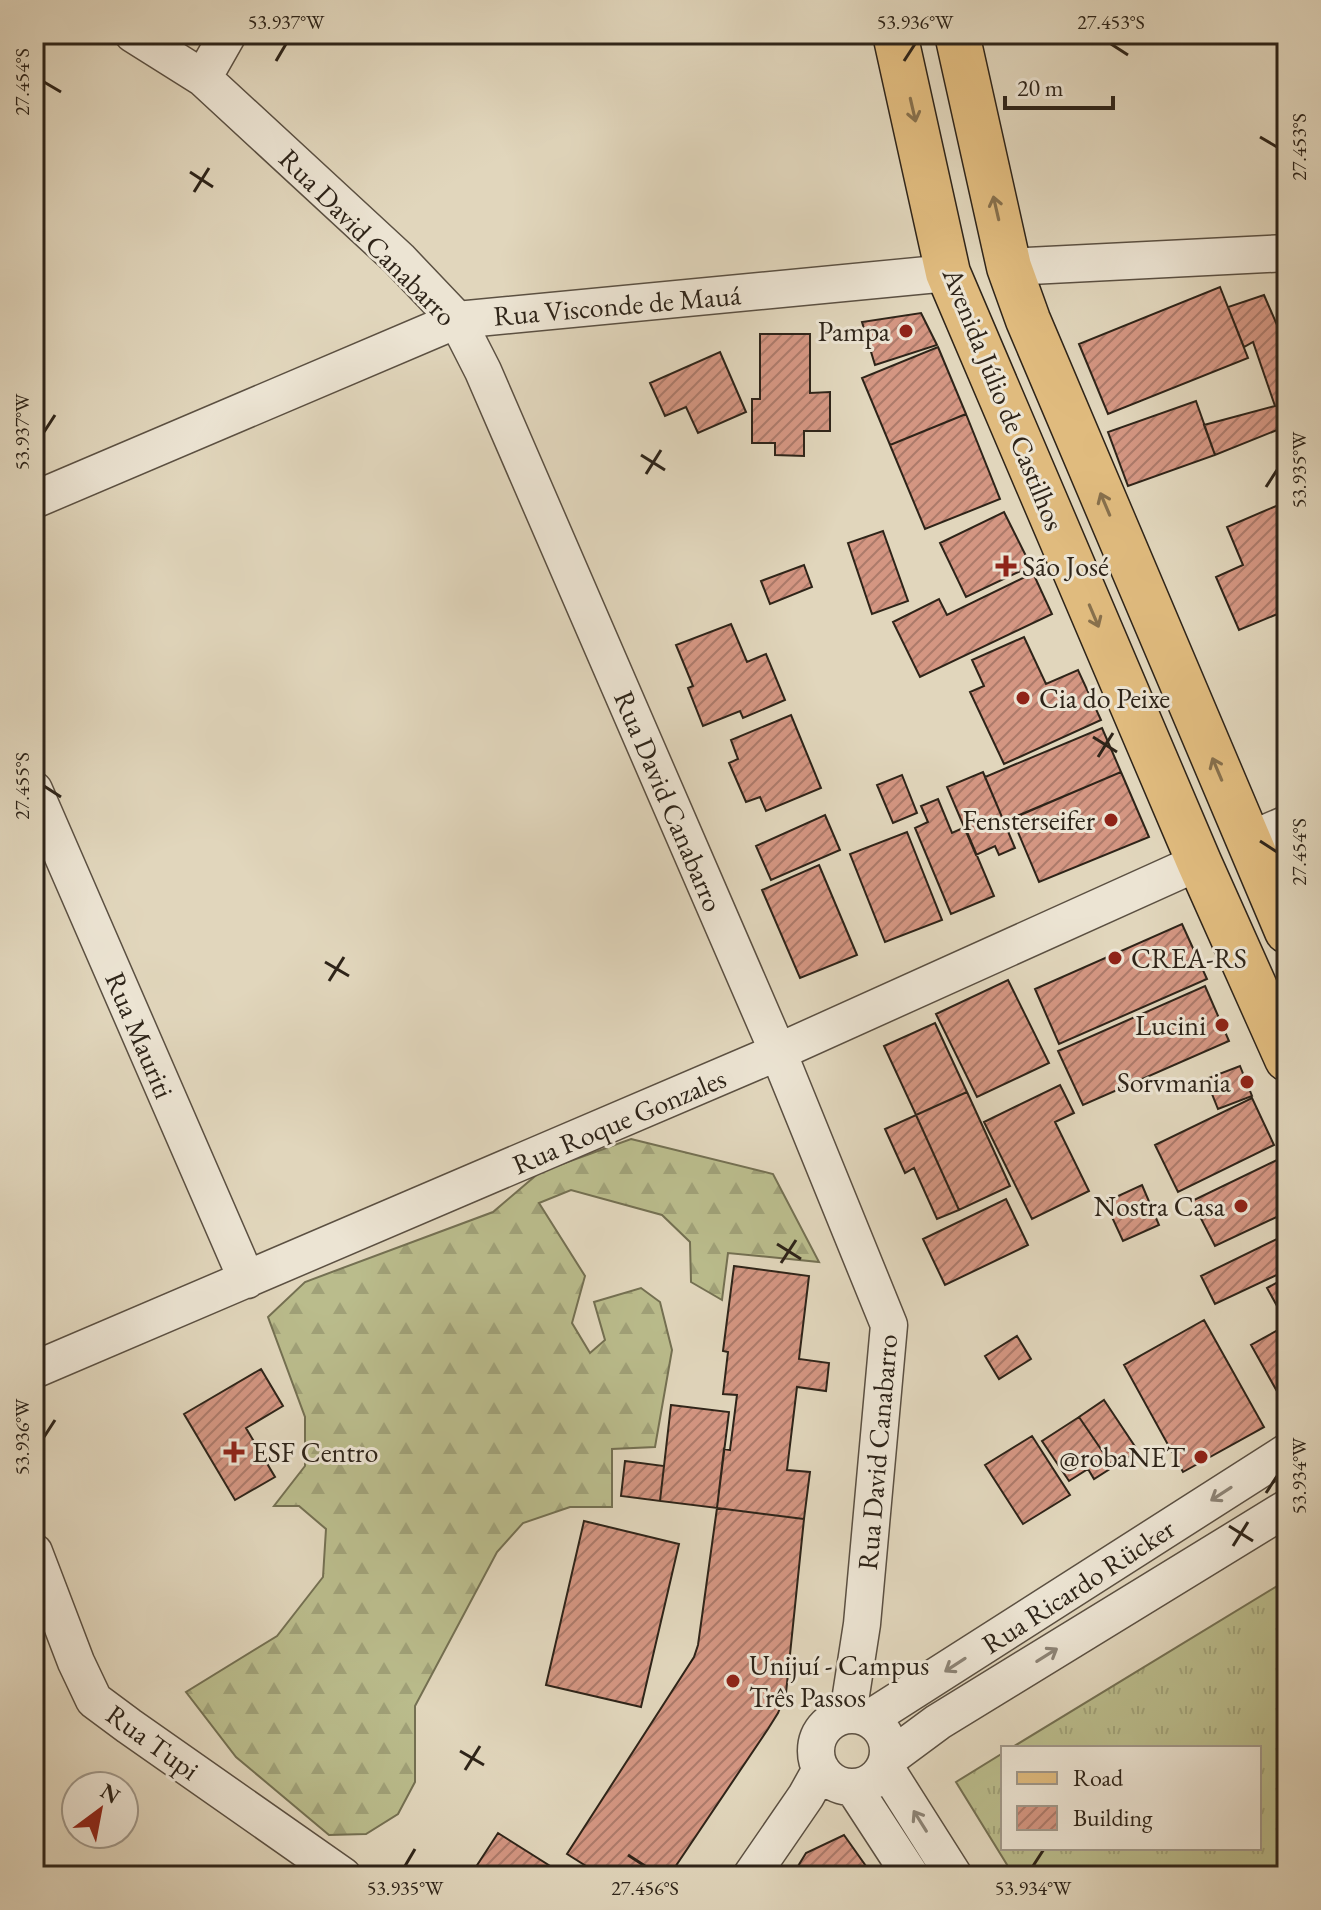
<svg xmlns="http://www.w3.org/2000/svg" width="1321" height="1910" viewBox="0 0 1321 1910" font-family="'EB Garamond',serif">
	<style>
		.grass { fill: url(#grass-tufts); stroke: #747052; stroke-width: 2 }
		.forest { fill: url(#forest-firs); stroke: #747052; stroke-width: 2 }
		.building { fill: url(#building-hatch); stroke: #2e2419; stroke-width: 2 }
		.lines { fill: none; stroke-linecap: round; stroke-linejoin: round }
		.minor-casing { stroke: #5b5042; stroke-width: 39 }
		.major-casing { stroke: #2e2419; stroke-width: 47 }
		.minor { stroke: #ece4d3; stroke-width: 36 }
		.major { stroke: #e0bb7e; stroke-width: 44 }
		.oneway { stroke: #87704c }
		.oneway2 { stroke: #8d8476 }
		.ticks { fill: none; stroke: #2e2419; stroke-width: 3 }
		.poi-dot { fill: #8f2418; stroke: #ece4d3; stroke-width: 3 }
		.labels { text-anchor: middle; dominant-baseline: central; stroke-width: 6; stroke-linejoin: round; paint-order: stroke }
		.street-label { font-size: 28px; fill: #2e2419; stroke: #ece4d3 }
		.poi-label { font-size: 28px; fill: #2e2419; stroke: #ece4d3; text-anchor: end }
		.neatline { fill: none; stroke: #2e2419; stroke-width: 3 }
		.ticks-label { font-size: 20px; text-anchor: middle; fill: #2e2419 }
	</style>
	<defs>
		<pattern id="grass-tufts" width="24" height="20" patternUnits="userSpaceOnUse" patternTransform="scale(2)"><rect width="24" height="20" fill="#babc8c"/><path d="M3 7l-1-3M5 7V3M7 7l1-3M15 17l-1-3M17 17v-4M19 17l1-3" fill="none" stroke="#a0a178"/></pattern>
		<pattern id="forest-firs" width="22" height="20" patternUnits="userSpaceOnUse" patternTransform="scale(2)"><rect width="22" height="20" fill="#babc8c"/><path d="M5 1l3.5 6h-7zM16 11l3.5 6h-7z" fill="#a0a178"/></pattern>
		<pattern id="building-hatch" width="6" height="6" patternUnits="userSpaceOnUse" patternTransform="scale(2)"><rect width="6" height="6" fill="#d49682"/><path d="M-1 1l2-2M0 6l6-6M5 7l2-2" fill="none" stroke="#ac7a6a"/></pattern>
	</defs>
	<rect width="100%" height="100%" fill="#e1d6bc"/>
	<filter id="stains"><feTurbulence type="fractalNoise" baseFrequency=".0025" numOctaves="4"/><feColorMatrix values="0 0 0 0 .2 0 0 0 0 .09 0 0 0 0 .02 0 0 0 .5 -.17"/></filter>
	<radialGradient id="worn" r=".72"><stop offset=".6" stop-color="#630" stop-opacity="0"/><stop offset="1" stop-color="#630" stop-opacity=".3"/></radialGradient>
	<!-- grass -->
	<path class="grass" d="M1287,1580V1876H1014L956,1782L1003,1753V1848H1259V1748H1011Z"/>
	<!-- forest -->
	<path class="forest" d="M631,1139L773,1174L819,1262L728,1253L722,1300L691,1282L690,1242L662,1215L571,1190L539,1203L585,1276L572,1323L590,1353L605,1340L594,1302L641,1288L660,1302L672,1350L655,1447L612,1449V1507H570L523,1523L497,1552L415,1706V1782L398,1814L366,1834L329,1835L236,1757L186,1692L277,1636L323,1577L326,1529L299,1506H274L305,1466V1417L268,1317L305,1282L493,1212L540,1172Z"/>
	<!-- building -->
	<path class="building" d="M1220,287L1248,358L1108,414L1079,344Z
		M1264,295L1287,348V426L1215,455L1204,425L1275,406L1253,342L1244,347L1228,307Z
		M921,313L937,345L875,365L862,322Z
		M760,334H810V393L830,392V431H804V456L775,455V443H752V399H760Z
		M938,347L966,414L890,445L862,378Z
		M720,352L746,412L698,433L686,407L665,416L650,383Z
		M1196,401L1215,455L1128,486L1108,432Z
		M966,414L1000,499L925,529L890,445Z
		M1283,503L1287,514V610L1239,630L1216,577L1243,565L1227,527Z
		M1004,512L1031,566L966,597L940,543Z
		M883,531L908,601L872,614L848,543Z
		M804,565L812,587L770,604L761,581Z
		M1033,573L1052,614L920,677L893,622L939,599L947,615Z
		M731,624L747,662L766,654L785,700L743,718L740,711L703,726L688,688L693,686L676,645Z
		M1024,637L1046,684L1078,670L1101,720L1004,764L970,692L984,686L972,660Z
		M791,715L821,788L766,811L760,797L746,802L729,763L738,759L731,740Z
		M1102,728L1121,772L1004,822L985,777Z
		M983,772L1015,848L999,855L995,846L976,855L947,787Z
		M1121,772L1149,837L1039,882L1012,818Z
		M902,775L917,813L893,823L877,785Z
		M938,799L952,833L965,827L994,896L951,914L915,828L928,822L921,806Z
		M825,815L840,850L771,880L756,846Z
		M907,832L942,920L885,942L850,854Z
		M819,865L857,955L800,978L762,890Z
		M1182,924L1207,979L1059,1044L1035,989Z
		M1008,980L1049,1063L977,1097L936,1014Z
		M1205,986L1229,1041L1083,1105L1058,1051Z
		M935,1023L967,1092L916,1115L884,1046Z
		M1240,1066L1252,1096L1218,1109L1206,1079Z
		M1060,1085L1074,1113L1055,1122L1089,1191L1032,1219L984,1122Z
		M967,1092L1010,1186L959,1210L916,1115Z
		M1252,1098L1274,1145L1178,1192L1155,1145Z
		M916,1115L959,1210L937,1219L914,1168L905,1173L885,1129Z
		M1283,1157L1287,1166V1212L1215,1246L1192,1201Z
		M1142,1185L1159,1225L1123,1241L1105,1202Z
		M1006,1199L1028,1245L945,1285L923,1239Z
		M1287,1234V1270L1215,1304L1201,1276Z
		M734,1266L809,1276L799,1359L829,1363L826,1391L797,1387L787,1470L810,1472L804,1519L717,1508L724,1449L730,1450L737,1395L723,1394L728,1352L723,1351Z
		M1287,1277V1324L1267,1288Z
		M1204,1320L1264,1427L1183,1472L1124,1365Z
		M1287,1325V1400L1283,1402L1251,1345Z
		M1017,1336L1031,1359L999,1379L985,1356Z
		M261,1369L283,1406L246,1428L275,1477L235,1500L184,1414Z
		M1104,1400L1138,1451L1113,1467L1079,1417Z
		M671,1405L729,1412L717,1508L660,1501Z
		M1079,1417L1113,1467L1094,1479L1088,1469L1069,1481L1042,1441Z
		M1032,1436L1070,1495L1023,1524L985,1465Z
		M625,1461L664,1466L660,1501L621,1496Z
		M717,1508L804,1519L786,1693L778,1713L768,1729L669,1876H602L567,1854L694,1657L698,1645Z
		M584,1521L679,1544L641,1707L546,1685Z
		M498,1833L566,1876H470Z
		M844,1835L873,1876H792L806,1853Z"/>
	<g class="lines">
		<!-- minor casing -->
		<g class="minor-casing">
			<path id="minor" d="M133,34L203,78L399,259L457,320L483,371L778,1052L889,1325L862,1624L848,1714
				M203,78L228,34
				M1009,267L1287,253
				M34,500L457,320L948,273
				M34,790L247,1280
				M1247,841L1287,824
				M34,1370L778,1052L1199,862
				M34,1552L76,1662L94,1700L129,1726L343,1876
				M816 1751a36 36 0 1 1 72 0a36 36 0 1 1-72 0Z
				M869,1719L1287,1452
				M888,1759L938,1722L1287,1508
				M885,1767L954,1876
				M853,1787L911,1876
				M751,1876L806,1796L821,1769"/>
		</g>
		<!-- major casing -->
		<g class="major-casing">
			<path id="major" d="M895,34L948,273L1199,862L1287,1059
				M957,34L1009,267L1028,320L1287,931"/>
		</g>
		<!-- minor -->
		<use href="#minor" class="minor"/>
		<!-- major -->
		<use href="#major" class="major"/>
	</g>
	<!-- one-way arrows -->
	<defs><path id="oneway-shaft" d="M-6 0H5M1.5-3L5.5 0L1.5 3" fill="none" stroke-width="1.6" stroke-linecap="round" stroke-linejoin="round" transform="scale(2)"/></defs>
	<g class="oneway">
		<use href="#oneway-shaft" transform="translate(913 110) rotate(77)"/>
		<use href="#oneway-shaft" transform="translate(996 208) rotate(-103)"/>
		<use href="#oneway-shaft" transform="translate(1105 504) rotate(-113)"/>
		<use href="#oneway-shaft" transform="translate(1094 616) rotate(67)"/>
		<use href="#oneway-shaft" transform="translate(1217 769) rotate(-113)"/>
	</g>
	<g class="oneway2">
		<use href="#oneway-shaft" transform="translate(1221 1494) rotate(147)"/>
		<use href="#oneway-shaft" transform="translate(1047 1655) rotate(-32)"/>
		<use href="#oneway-shaft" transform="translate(955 1665) rotate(147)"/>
		<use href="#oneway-shaft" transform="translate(920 1821) rotate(-122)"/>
	</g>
	<!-- ticks -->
	<path class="ticks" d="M1111,44L1128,55M276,61L286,44M904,61L915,44M44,82L61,92M1260,137L1277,147M190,172L213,187M194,192L209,168M44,432L55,415M641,455L665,470M646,474L661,450M1266,487L1277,470M1093,737L1117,752M1098,757L1113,733M44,786L61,797M1260,841L1277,852M325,962L349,976M329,981L344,957M777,1244L801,1259M781,1263L796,1240M44,1437L55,1420M1266,1493L1277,1476M1229,1526L1253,1541M1233,1546L1248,1522M460,1751L484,1765M465,1770L480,1746M628,1855L645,1866M405,1866L415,1849M1033,1866L1044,1849"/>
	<!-- markers -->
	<g class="poi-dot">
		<circle cx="906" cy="331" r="8"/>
		<path d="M1002 554h8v8h8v8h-8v8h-8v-8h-8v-8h8z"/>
		<circle cx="1023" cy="698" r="8"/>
		<circle cx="1111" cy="820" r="8"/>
		<circle cx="1115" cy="958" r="8"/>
		<circle cx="1222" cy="1025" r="8"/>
		<circle cx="1247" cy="1082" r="8"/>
		<circle cx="1241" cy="1206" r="8"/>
		<path d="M230 1440h8v8h8v8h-8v8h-8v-8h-8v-8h8z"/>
		<circle cx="1201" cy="1457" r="8"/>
		<circle cx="733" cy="1681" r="8"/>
	</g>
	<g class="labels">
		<!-- street labels -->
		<g class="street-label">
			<text transform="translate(368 237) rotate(45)">Rua David Canabarro</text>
			<text transform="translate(617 305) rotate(-5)">Rua Visconde de Mauá</text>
			<text transform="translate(1004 399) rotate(68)">Avenida Júlio de Castilhos</text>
			<text transform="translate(669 801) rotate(67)">Rua David Canabarro</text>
			<text transform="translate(140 1035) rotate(67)">Rua Mauriti</text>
			<text transform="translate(619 1121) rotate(-23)">Rua Roque Gonzales</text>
			<text transform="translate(877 1452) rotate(-85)">Rua David Canabarro</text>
			<text transform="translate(1078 1586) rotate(-33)">Rua Ricardo Rücker</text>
			<text transform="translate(153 1742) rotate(36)">Rua Tupi</text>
		</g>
		<!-- poi labels -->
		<g class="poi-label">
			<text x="890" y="331">Pampa</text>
			<text x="1022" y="566" text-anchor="start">São José</text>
			<text x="1039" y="698" text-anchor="start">Cia do Peixe</text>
			<text x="1095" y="820">Fensterseifer</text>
			<text x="1131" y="958" text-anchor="start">CREA-RS</text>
			<text x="1206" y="1025">Lucini</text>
			<text x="1231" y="1082">Sorvmania</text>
			<text x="1225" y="1206">Nostra Casa</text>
			<text x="252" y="1452" text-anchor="start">ESF Centro</text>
			<text x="1185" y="1457">@robaNET</text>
			<text x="749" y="1665" text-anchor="start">Unijuí - Campus<tspan x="749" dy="32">Três Passos</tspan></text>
		</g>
	</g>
	<!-- margin -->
	<rect width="1321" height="1910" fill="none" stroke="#e1d6bc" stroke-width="88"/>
	<!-- legend -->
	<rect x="1001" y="1746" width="260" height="104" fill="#ece4d3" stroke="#a09789" stroke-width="2"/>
	<rect x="1017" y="1772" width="40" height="12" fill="#e0bb7e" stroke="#a09789" stroke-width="2"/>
	<text x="1073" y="1786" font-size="24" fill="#2e2419">Road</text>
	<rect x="1017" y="1806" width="40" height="24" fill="url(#building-hatch)" stroke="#a09789" stroke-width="2"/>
	<text x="1073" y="1826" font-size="24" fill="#2e2419">Building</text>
	<!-- north arrow -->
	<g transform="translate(100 1810) rotate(32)"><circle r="38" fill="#ece4d3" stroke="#a09789" stroke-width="2"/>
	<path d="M0-6L14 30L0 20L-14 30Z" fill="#8f2418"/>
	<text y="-12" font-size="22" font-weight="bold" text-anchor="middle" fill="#2e2419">N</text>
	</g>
	<!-- scale -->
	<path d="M1005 96v12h108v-12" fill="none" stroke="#2e2419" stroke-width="4"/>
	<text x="1017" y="96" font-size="24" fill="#2e2419" stroke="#ece4d3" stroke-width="6" paint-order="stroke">20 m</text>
	<rect x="44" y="44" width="1233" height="1822" class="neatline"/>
	<g class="ticks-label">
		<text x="286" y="29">53.937°W</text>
		<text x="915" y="29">53.936°W</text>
		<text x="1111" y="29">27.453°S</text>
		<text transform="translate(22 82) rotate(-90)" y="7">27.454°S</text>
		<text transform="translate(1299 147) rotate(-90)" y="7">27.453°S</text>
		<text transform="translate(22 432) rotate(-90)" y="7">53.937°W</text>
		<text transform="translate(1299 470) rotate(-90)" y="7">53.935°W</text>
		<text transform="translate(22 786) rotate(-90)" y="7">27.455°S</text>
		<text transform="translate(1299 852) rotate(-90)" y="7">27.454°S</text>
		<text transform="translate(22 1437) rotate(-90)" y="7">53.936°W</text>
		<text transform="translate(1299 1476) rotate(-90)" y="7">53.934°W</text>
		<text x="405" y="1895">53.935°W</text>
		<text x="645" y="1895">27.456°S</text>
		<text x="1033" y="1895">53.934°W</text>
	</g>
	<rect width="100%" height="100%" filter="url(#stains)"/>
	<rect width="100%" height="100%" fill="url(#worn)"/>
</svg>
